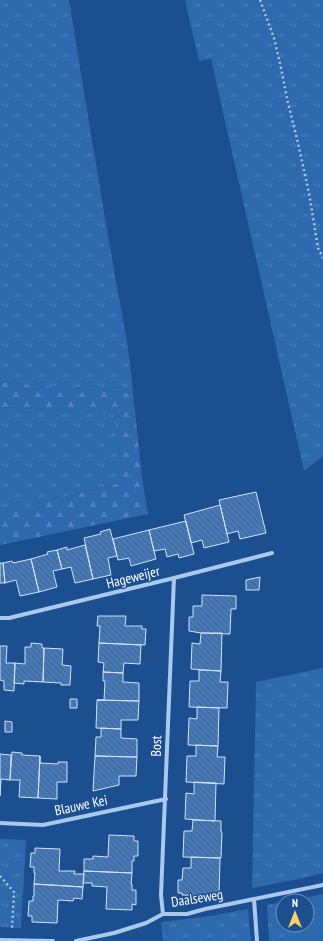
<svg xmlns="http://www.w3.org/2000/svg" width="323" height="941" viewBox="0 0 323 941" font-family="'PT Sans Narrow',sans-serif">
	<style>
		.grass { fill: url(#grass-tufts) }
		.forest { fill: url(#forest-firs) }
		.garden { fill: #2e69ad }
		.building { fill: url(#building-back-hatch); stroke: #cfe3fa }
		.lines { fill: none; stroke-linecap: round; stroke-linejoin: round }
		.path { stroke: #a9c9ee; stroke-width: 2.5; stroke-dasharray: 2 3; stroke-linecap: butt }
		.minor { stroke: #a9c9ee; stroke-width: 4 }
		.labels { text-anchor: middle; dominant-baseline: central; stroke-width: 3; stroke-linejoin: round; paint-order: stroke }
		.street-label { font-size: 14px; fill: #fff; stroke: #1b4f8f }
	</style>
	<defs>
		<pattern id="grass-tufts" width="24" height="20" patternUnits="userSpaceOnUse"><rect width="24" height="20" fill="#2e69ad"/><path d="M3 7l-1-3M5 7V3M7 7l1-3M15 17l-1-3M17 17v-4M19 17l1-3" fill="none" stroke="#4d80b9"/></pattern>
		<pattern id="forest-firs" width="22" height="20" patternUnits="userSpaceOnUse"><rect width="22" height="20" fill="#2e69ad"/><path d="M5 1l3.5 6h-7zM16 11l3.5 6h-7z" fill="#4d80b9"/></pattern>
		<pattern id="building-back-hatch" width="6" height="6" patternUnits="userSpaceOnUse"><rect width="6" height="6" fill="#4478b7"/><path d="M-1 5l2 2M0 0l6 6M5-1l2 2" fill="none" stroke="#486282"/></pattern>
	</defs>
	<rect width="100%" height="100%" fill="#1b4f8f"/>
	<!-- grass -->
	<path class="grass" d="M0,0H69C83,86 97,172 112,258C119,303 130,347 133,393L0,382Z
		M185,0H323V456L304,471L211,59L199,61Z
		M0,407L114,414L124,482L0,513Z
		M323,668V873L299,879L252,888L256,682Z
		M0,839L26,840L21,928L0,927Z
		M283,902V925H294L298,941H269L267,905Z
		M248,909L251,941H163L161,922L211,916Z"/>
	<!-- forest -->
	<path class="forest" d="M0,382L133,393L142,477L148,514L0,545V513L124,482L114,414L0,407Z"/>
	<!-- garden -->
	<path class="garden" d="M323,894V941H298L294,925H307V901H289Z"/>
	<!-- building -->
	<path class="building" d="M256,492L266,533L240,539L238,531L227,534L219,500Z
		M220,505L229,542L204,548L202,540L191,543L184,515Z
		M186,521L194,554L179,558L178,554L167,557L165,549L154,551L149,530Z
		M110,529L117,556L108,558L111,575L93,579L84,538L101,534L100,532Z
		M149,530L156,559L131,566L129,558L118,560L113,539Z
		M85,545L93,579L75,583L71,567L62,569L57,550L67,547V550Z
		M57,550L62,569L53,571L57,587L39,592L31,559L48,554L47,552Z
		M31,559L39,592L20,596L16,580L5,583L3,563L12,561L13,563Z
		M0,563H3L5,583H0Z
		M260,577L259,590H246V580Z
		M202,595L236,596V609H231L230,634L201,633L189,631V617H193V606H202Z
		M98,616H126L125,626H142V629H146L145,645L99,643L100,626H97Z
		M201,633H222L221,671L191,669L192,643L200,644Z
		M31,643L42,644V648H44L43,682L24,681V684L14,683L15,663L25,664V647H31Z
		M99,643L141,645L140,664L124,663L123,673L103,672L104,663L98,662Z
		M0,646H7L6,663H15L14,691L4,690V681L0,680Z
		M44,648L63,649L62,665L71,666L70,685H61V683L43,682Z
		M199,670L221,671L220,682H228L227,708L189,707L190,681H199Z
		M103,672L123,673V682L139,683V701L97,700H104L105,681H103Z
		M70,699H77V708H70Z
		M97,700L139,701L138,720H121V729L96,728Z
		M197,707L219,708L218,746L188,745L189,718L197,719Z
		M5,721L12,722V732H5Z
		M101,728L121,729V738L137,739V757L95,756L96,737H101Z
		M196,745L218,746L217,757H225L224,784L186,782L187,756H196Z
		M12,752L22,753V755L40,756L38,798L19,797L20,780H10Z
		M0,754L11,755L10,780L1,779L0,796Z
		M40,756V763L58,764V762H67V782H57V799L38,798Z
		M95,756L137,757L136,776H119V785L93,791Z
		M194,782L216,783L215,821L185,819L186,793L194,794Z
		M193,820L221,821V832H222L221,858L183,857L184,831H192Z
		M109,835L134,836V841H138V856H134V861H132V873L84,871V859H93V856L108,857Z
		M35,848L60,849L59,871H75L74,874H84L83,887L34,884L35,873H34V867H30L31,853H35Z
		M191,857L220,858L219,896L182,895V893H178V880H182L183,868H191Z
		M84,871L132,873L131,884H132V890H136V905L132,904V910L106,909L107,887L92,886V883H83Z
		M34,884L83,887L82,899L74,898L73,901L58,900L57,923L32,922V916H28L29,901H33V896H34Z"/>
	<g class="lines">
		<!-- path -->
		<path class="path" d="M260,0L274,38L281,68L288,103L298,143L309,193L318,248L323,258
			M0,876L14,892L12,928"/>
		<!-- minor -->
		<path class="minor" d="M0,618H9L174,578L272,553
			M0,823L43,825L166,799
			M254,899L257,941
			M163,914L161,895L174,578
			M0,940L53,941
			M76,941L114,933L146,923L163,914H187L205,909L323,885"/>
	</g>
	<g class="labels">
		<!-- street labels -->
		<g class="street-label">
			<text transform="translate(133 577) rotate(-14)">Hageweijer</text>
			<text transform="translate(156 746) rotate(-88)">Bost</text>
			<text transform="translate(81 805) rotate(-12)">Blauwe Kei</text>
			<text transform="translate(197 898) rotate(-9)">Daalseweg</text>
		</g>
	</g>
	<!-- north arrow -->
	<g transform="translate(295 913)"><circle r="19" fill="#1b4f8f" stroke="#7695bc"/>
	<path d="M0-3L7 15L0 10L-7 15Z" fill="#ffd166"/>
	<text y="-6" font-size="11" font-weight="bold" text-anchor="middle" fill="#ffffff">N</text>
	</g>
</svg>
